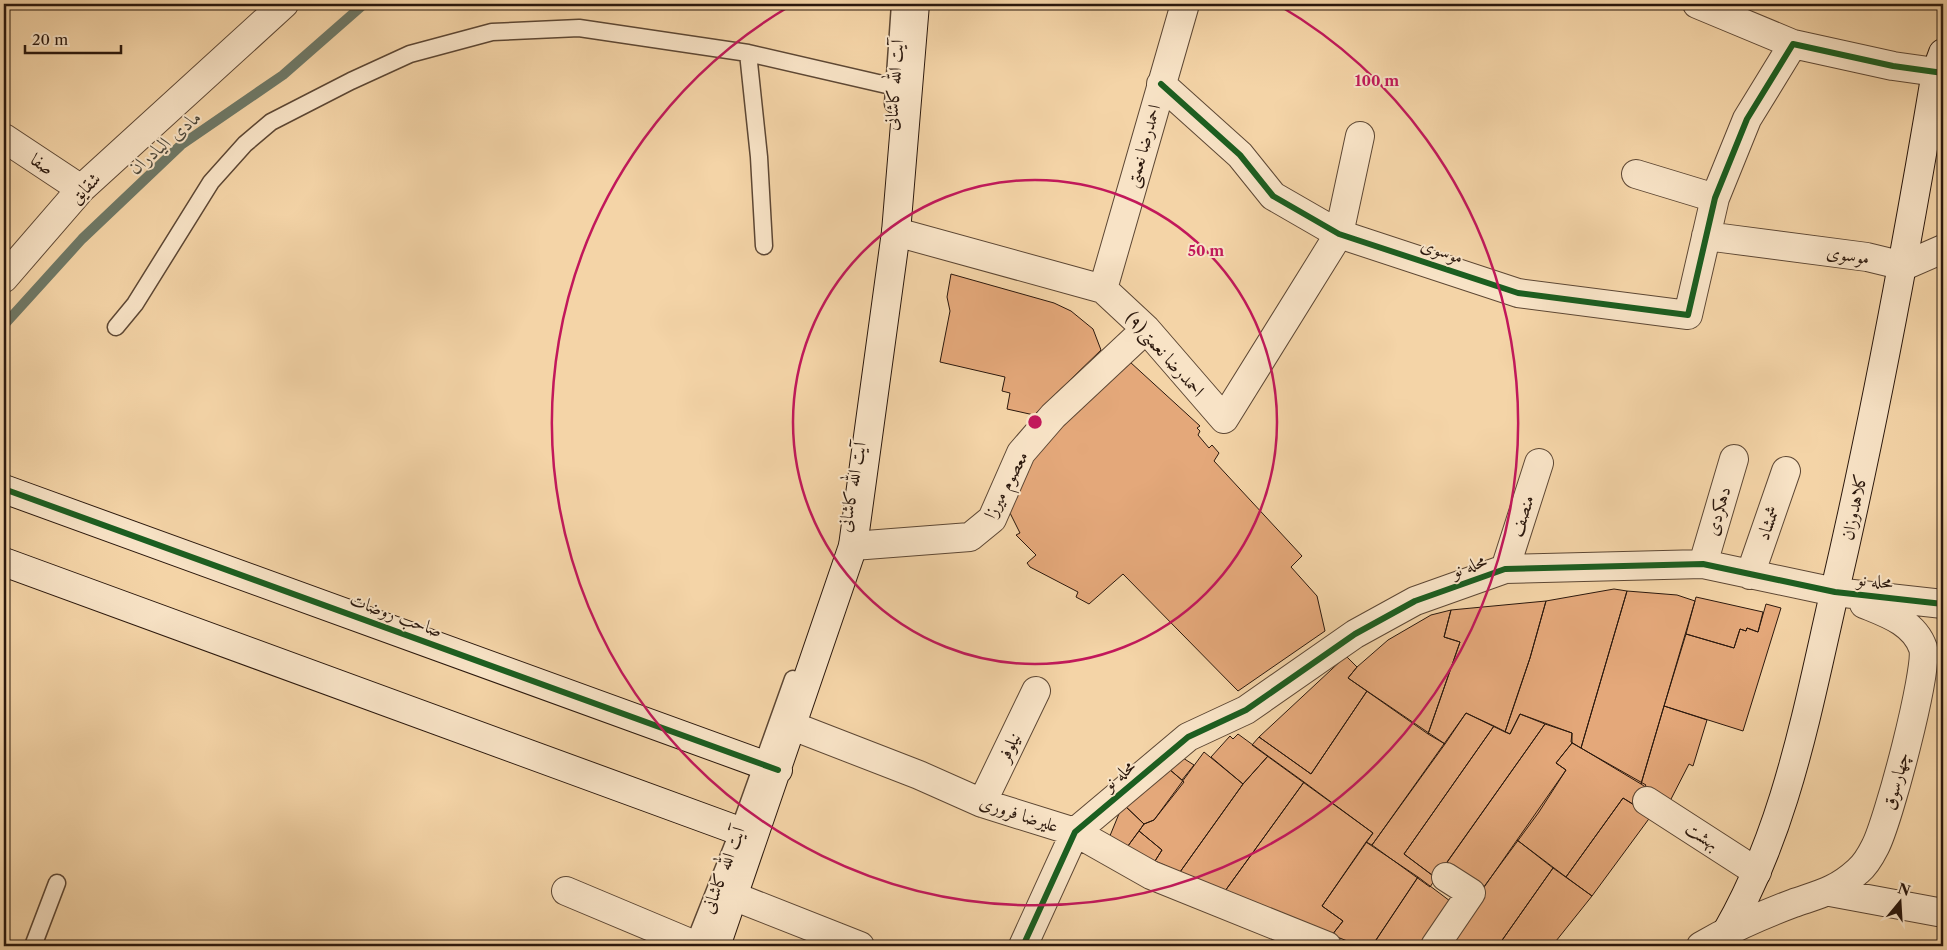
<svg xmlns="http://www.w3.org/2000/svg" width="1947" height="950" viewBox="0 0 1947 950" font-family="'Libre Caslon Text',Amiri,serif">
	<style>
		.lines { fill: none; stroke-linecap: round; stroke-linejoin: round }
		.stream { stroke: #6f7967; stroke-width: 10 }
		.building { fill: #e4a87a; stroke: #2b180d }
		.lane-casing { stroke: #5d4734; stroke-width: 19 }
		.street-casing { stroke: #5d4734; stroke-width: 30 }
		.secondary-casing { stroke: #2b180d; stroke-width: 30 }
		.lane { stroke: #f8e3c6; stroke-width: 16 }
		.street { stroke: #f8e3c6; stroke-width: 28 }
		.secondary { stroke: #f8e3c6; stroke-width: 28 }
		.cycleway-casing { stroke: #f8e3c6; stroke-width: 9 }
		.cycleway { stroke: #1b5e20; stroke-width: 6 }
		.ring { fill: none; stroke: #c2185b; stroke-width: 2.5 }
		.labels { text-anchor: middle; dominant-baseline: central; stroke-width: 4; stroke-linejoin: round; paint-order: stroke }
		.street-label { font-size: 18px; fill: #2b180d; stroke: #f8e3c6 }
		.water-label { font-size: 19px; font-style: italic; fill: #4d483a; stroke: #f8e3c6 }
		.centre { fill: #c2185b; stroke: #f8e3c6; stroke-width: 2.5 }
		.ring-label { font-size: 15px; text-anchor: middle; font-weight: bold; fill: #c2185b; stroke: #f8e3c6; stroke-width: 4; stroke-linejoin: round; paint-order: stroke }
	</style>
	<rect width="100%" height="100%" fill="#f4d4a7"/>
	<filter id="stains"><feTurbulence type="fractalNoise" baseFrequency=".004" numOctaves="4"/><feColorMatrix values="0 0 0 0 .2 0 0 0 0 .09 0 0 0 0 .02 0 0 0 .5 -.17"/></filter>
	<radialGradient id="worn" r=".72"><stop offset=".6" stop-color="#630" stop-opacity="0"/><stop offset="1" stop-color="#630" stop-opacity=".3"/></radialGradient>
	<g class="lines">
		<!-- stream -->
		<path class="stream" d="M4,325L82,239L181,145L283,75L364,4"/>
	</g>
	<!-- building -->
	<path class="building" d="M951,274L1054,303L1071,311L1093,329L1101,350L1034,415L1007,409L1010,393L1002,391L1005,377L940,362L950,311L947,297Z
		M1130,362L1200,426L1197,428L1200,431L1198,435L1209,448L1212,445L1219,453L1214,461L1302,556L1291,567L1317,596L1325,631L1238,691L1123,574L1089,604L1076,597L1078,592L1030,567L1027,563L1036,555L1016,535L1020,533L1009,511L1028,450L1106,374L1111,381Z
		M1614,589L1627,591L1581,748L1571,742L1572,733L1520,714L1510,734L1505,732L1530,658L1546,601Z
		M1627,591L1677,595L1695,601L1641,784L1581,748Z
		M1696,597L1763,612L1758,632L1747,628L1746,631L1740,629L1734,648L1686,634Z
		M1546,601L1530,658L1505,732L1466,713L1445,744L1428,734L1460,642L1444,637L1451,610Z
		M1766,604L1781,608L1743,731L1664,706L1686,634L1734,648L1740,629L1746,631L1747,628L1758,632Z
		M1451,610L1444,637L1460,642L1428,734L1348,678L1357,667L1388,640L1431,615Z
		M1346,656L1357,667L1348,678L1367,691L1311,774L1259,737Z
		M1367,691L1445,744L1372,845L1366,842L1373,833L1252,745L1259,737L1311,774Z
		M1664,706L1707,720L1693,766L1689,764L1669,803L1641,784Z
		M1466,713L1494,726L1404,854L1436,878L1430,887L1372,845Z
		M1520,714L1545,724L1436,878L1404,854L1494,726L1510,734Z
		M1545,724L1572,733V743L1556,763L1566,770L1539,812L1483,888L1447,862Z
		M1238,734L1268,756L1243,784L1211,757L1230,736L1233,739Z
		M1572,743L1646,785L1633,804L1623,798L1566,877L1517,840L1566,770L1556,763Z
		M1204,752L1243,784L1180,872L1155,861L1162,850L1139,831L1144,824L1154,820Z
		M1268,756L1304,782L1225,891L1180,872L1243,784Z
		M1183,758L1194,765L1182,780L1169,769Z
		M1169,769L1184,782L1154,820L1144,824L1123,804Z
		M1304,782L1373,833L1322,906L1343,921L1332,935L1225,891Z
		M1623,798L1651,816L1592,896L1566,877Z
		M1123,804L1144,824L1125,850L1107,843Z
		M1139,831L1162,850L1155,861L1125,850Z
		M1517,840L1553,868L1498,946H1443Z
		M1366,842L1418,877L1372,946H1360L1332,935L1343,921L1322,906Z
		M1553,868L1592,896L1552,946H1498Z
		M1418,877L1454,904L1425,946H1372Z"/>
	<g class="lines">
		<!-- lane casing -->
		<g class="lane-casing">
			<path id="lane" d="M748,53L759,157L764,246
				M893,104L900,4
				M116,327L135,304L211,182L245,144L271,122L351,81L410,54L492,32L579,28L748,53L904,89
				M33,946L57,883
				M693,946L739,830L793,679"/>
		</g>
		<!-- street casing -->
		<g class="street-casing">
			<path id="street" d="M1697,4L1793,44
				M1161,84L1240,155L1273,196L1339,234L1518,293L1688,315L1715,198L1747,119L1793,44L1893,66L1943,73
				M4,138L81,189
				M1636,174L1715,198
				M896,232L1103,289L1146,329L1224,419L1339,234L1360,136
				M1706,236L1867,257L1904,266L1943,249
				M4,278L81,189L284,4
				M1103,289L1185,4
				M853,546L970,537L992,519L1021,453L1053,416L1146,329
				M1703,564L1734,459
				M1505,569L1539,463
				M1750,575L1786,471
				M790,725L919,775L982,803L1075,832L1151,875L1327,946
				M1647,801L1757,872
				M982,803L1036,691
				M566,891L697,946
				M1830,892L1943,913
				M733,896L860,946
				M1023,946L1075,832L1188,737L1246,710L1355,634L1415,601L1505,569L1703,564L1835,592L1943,604
				M1435,946L1471,893L1446,877
				M1701,946C1730,929 1762,915 1794,903C1820,894 1836,891 1858,871C1864,866 1871,855 1875,847C1888,823 1929,669 1923,648C1914,622 1886,613 1864,604"/>
		</g>
		<!-- secondary casing -->
		<g class="secondary-casing">
			<path id="secondary" d="M4,489L778,770
				M4,562L753,836
				M716,946L853,546L896,232L915,4
				M1718,946C1785,839 1807,711 1835,590C1875,418 1907,246 1936,72L1943,53"/>
		</g>
		<!-- lane -->
		<use href="#lane" class="lane"/>
		<!-- street -->
		<use href="#street" class="street"/>
		<!-- secondary -->
		<use href="#secondary" class="secondary"/>
		<!-- cycleway casing -->
		<g class="cycleway-casing">
			<path id="cycleway" d="M1161,84L1240,155L1273,196L1339,234L1518,293L1688,315L1715,198L1747,119L1793,44L1893,66L1943,73
				M4,489L778,770
				M1023,946L1075,832L1188,737L1246,710L1355,634L1415,601L1505,569L1703,564L1835,592L1943,604"/>
		</g>
		<!-- cycleway -->
		<use href="#cycleway" class="cycleway"/>
	</g>
	<!-- distance rings -->
	<g class="ring">
		<circle cx="1035" cy="422" r="242"/>
		<path d="M1280 6A483 483 0 1 1 790 6"/>
	</g>
	<g class="labels">
		<!-- street labels -->
		<g class="street-label">
			<text transform="translate(894 85) rotate(-86)">آیت الله کاشانی</text>
			<text transform="translate(1143 146) rotate(-74)">احمدرضا نعمتی</text>
			<text transform="translate(42 164) rotate(34)">صفا</text>
			<text transform="translate(85 188) rotate(-45)">شقایق</text>
			<text transform="translate(1442 251) rotate(19)">موسوی</text>
			<text transform="translate(1848 255) rotate(9)">موسوی</text>
			<text transform="translate(1165 354) rotate(48)">احمدرضا نعمتی(۹)</text>
			<text transform="translate(1006 485) rotate(-62)">معصوم میرزا</text>
			<text transform="translate(852 487) rotate(-80)">آیت الله کاشانی</text>
			<text transform="translate(1854 507) rotate(-78)">کلاهدوزان</text>
			<text transform="translate(1718 511) rotate(-74)">دهکردی</text>
			<text transform="translate(1522 516) rotate(-72)">منصف</text>
			<text transform="translate(1768 523) rotate(-71)">شمشاد</text>
			<text transform="translate(1469 566) rotate(-20)">محله نو</text>
			<text transform="translate(1875 581) rotate(6)">محله نو</text>
			<text transform="translate(396 615) rotate(20)">صاحب روضات</text>
			<text transform="translate(1009 747) rotate(-64)">نیلوفر</text>
			<text transform="translate(1119 775) rotate(-40)">محله نو</text>
			<text transform="translate(1896 781) rotate(-75)">چهارسوق</text>
			<text transform="translate(1019 814) rotate(18)">علیرضا فروری</text>
			<text transform="translate(1702 836) rotate(32)">بهشت</text>
			<text transform="translate(723 870) rotate(-69)">آیت الله کاشانی</text>
		</g>
		<!-- water labels -->
		<g class="water-label">
			<text transform="translate(165 142) rotate(-40)">مادی الیادران</text>
		</g>
	</g>
	<circle cx="1035" cy="422" r="8" class="centre"/>
	<g class="ring-label">
		<text x="1377" y="86">100 m</text>
		<text x="1206" y="256">50 m</text>
	</g>
	<!-- margin -->
	<rect width="1947" height="950" fill="none" stroke="#f4d4a7" stroke-width="20"/>
	<rect x="5" y="5" width="1937" height="940" fill="none" stroke="#2b180d" stroke-width="2.5"/>
	<rect x="10" y="10" width="1927" height="930" fill="none" stroke="#2b180d"/>
	<!-- north arrow -->
	<g transform="translate(1900 902) rotate(18)" stroke="#f8e3c6" stroke-width="4" paint-order="stroke">
	<path d="M0-4L9 19L0 12L-9 19Z" fill="#2b180d"/>
	<text y="-8" font-size="14" font-weight="bold" text-anchor="middle" fill="#2b180d">N</text>
	</g>
	<!-- scale -->
	<path d="M25 45v8h96v-8" fill="none" stroke="#2b180d" stroke-width="2.5"/>
	<text x="32" y="45" font-size="15" fill="#2b180d" stroke="#f8e3c6" stroke-width="4" paint-order="stroke">20 m</text>
	<rect width="100%" height="100%" filter="url(#stains)"/>
	<rect width="100%" height="100%" fill="url(#worn)"/>
</svg>
